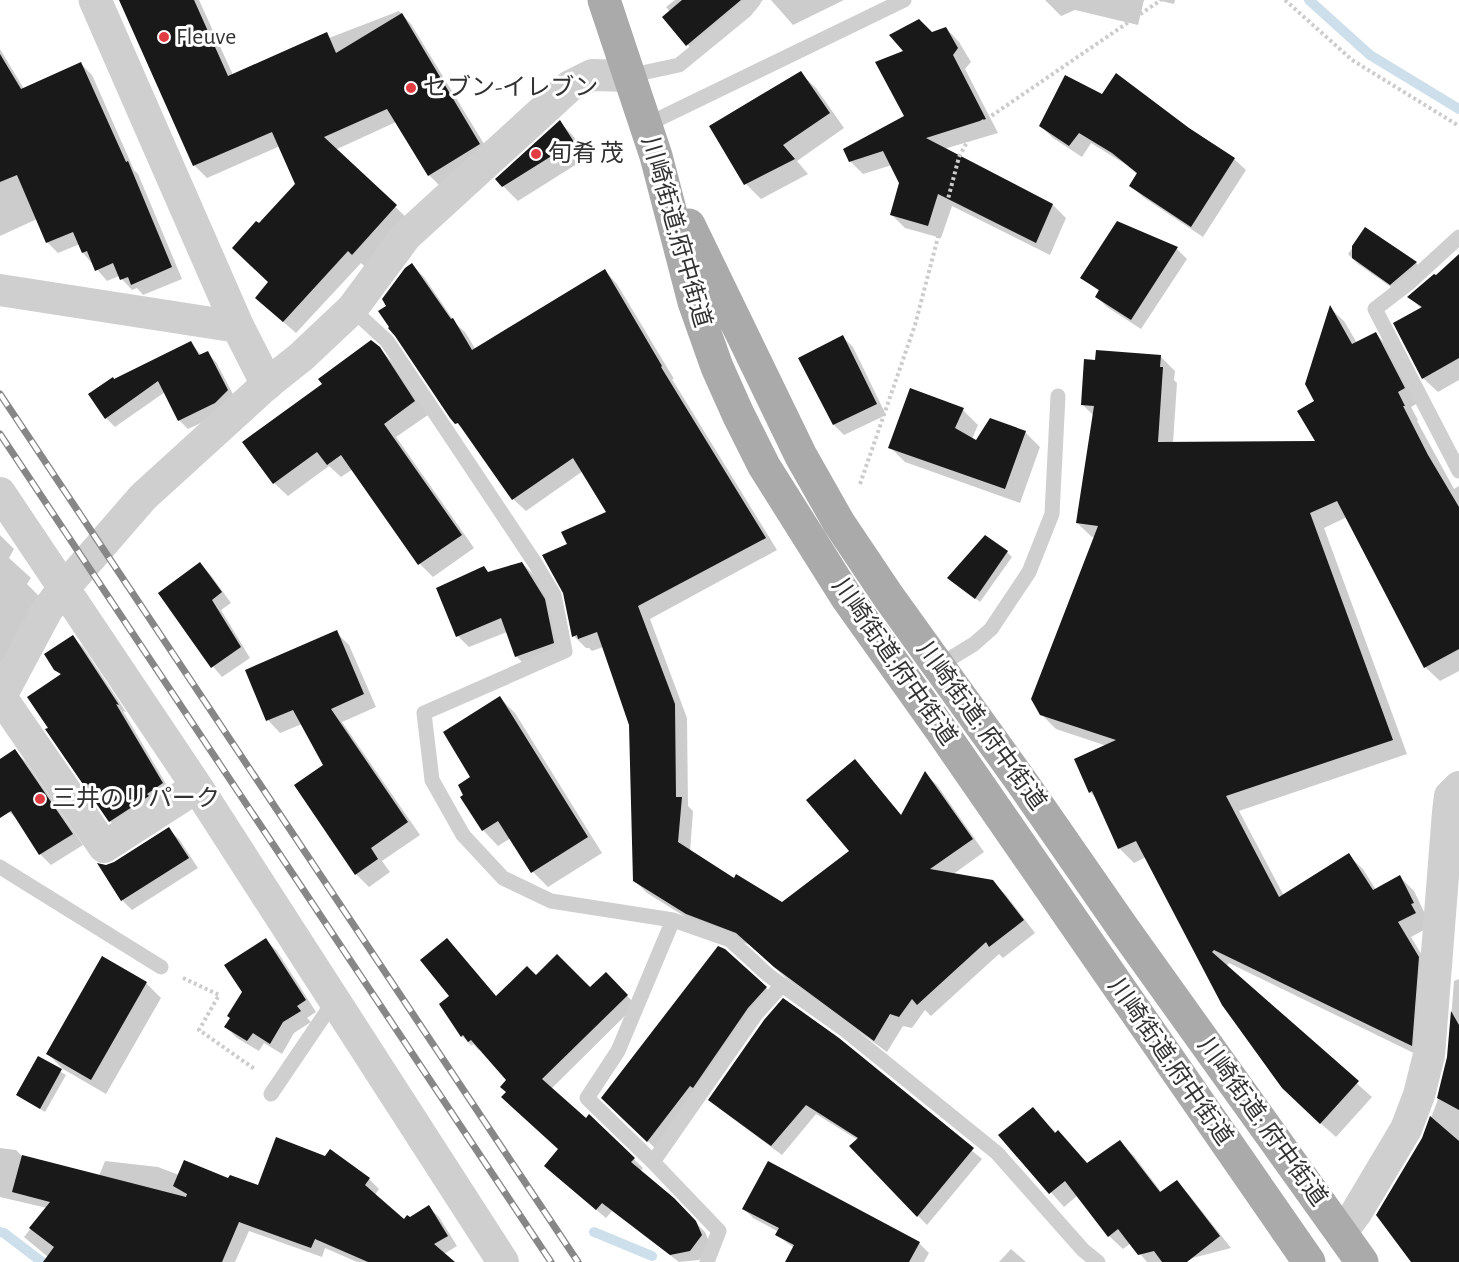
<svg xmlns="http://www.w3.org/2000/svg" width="1459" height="1262" viewBox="0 0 1459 1262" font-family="'Alegreya Sans','Noto Sans JP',sans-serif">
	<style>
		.shadow { fill: #0003 }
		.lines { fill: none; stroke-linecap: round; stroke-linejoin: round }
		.stream { stroke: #cedfec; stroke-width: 10 }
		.building { fill: #191919 }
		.path { stroke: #ccc; stroke-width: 4; stroke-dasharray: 3 3; stroke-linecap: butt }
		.service { stroke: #cfcfcf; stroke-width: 15 }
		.minor { stroke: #cfcfcf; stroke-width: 32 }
		.tertiary { stroke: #cfcfcf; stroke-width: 33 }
		.primary { stroke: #aaa; stroke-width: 33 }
		.rail-casing { stroke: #878787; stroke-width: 7 }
		.rail { stroke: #fff; stroke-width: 4.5; stroke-dasharray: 14; stroke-linecap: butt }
		.poi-dot { fill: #e13c41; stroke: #fff; stroke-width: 2 }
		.labels { text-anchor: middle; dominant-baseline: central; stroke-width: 6; stroke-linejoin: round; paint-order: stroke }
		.poi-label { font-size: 24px; fill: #323232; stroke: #fff; text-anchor: start }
		.street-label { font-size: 24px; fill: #323232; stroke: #fff }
	</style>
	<rect width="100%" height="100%" fill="#fff"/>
	<!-- shadow -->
	<path class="shadow" d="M130,0H199L233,75L399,11L411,24L492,157L441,187L429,175L396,122L335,150L408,219L365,267L361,263L296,333L270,310V283L259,226L297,184L280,146L207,178L195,166L122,4Z
		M675,0H763L697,55L664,18L670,12L666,7Z
		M771,0H844L793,25Z
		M1045,0H1144L1138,25L1075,10L1061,16Z
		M1157,0H1175L1174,4Z
		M946,28L959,42L971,62L965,69L998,133L944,149L1053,205L1066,218L1050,255L952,206L941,238L905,228L892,215L901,182L892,165L863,174L850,161L906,117L905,52L932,33Z
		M0,49L24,89L81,64L92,75L134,170L138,174L182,279L143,295L137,288L132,290L119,276L107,281L83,253L80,244L58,253L47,242L37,219L0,236Z
		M800,73L816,88L844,128L797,161L808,174L761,199L746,184Z
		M1103,96L1188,129L1234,159L1246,170L1203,237L1143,197L1131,186L1138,175L1125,164L1091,143L1082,157L1053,138L1041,126Z
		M560,122L574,137L588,157L518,201L503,186Z
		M1366,229L1416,263L1426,273L1401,294L1358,264L1348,254Z
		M1177,249L1187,259L1141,329L1107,307L1097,297L1100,292L1082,278Z
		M412,265L424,277L456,324L465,332L476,350L605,271L617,284L674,379H672L777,550L650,619L687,718L688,806L693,811L690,852L735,880L782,904L851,851L855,761L902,816L925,774L937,785L984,852L952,875L993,882L1006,895L1035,933L1003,958L999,954L931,1016L925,1010L912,1028L903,1026L887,1052L788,980L750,945L700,926L647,893L634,880L630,725L603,647L592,651L589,648H586L574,636L565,592L569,545L608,512L583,471L526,511L513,499L469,436L457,423L388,306Z
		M1459,273V380L1438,392L1423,378L1422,309L1409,297Z
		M1330,308L1344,321L1357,343L1376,334L1390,348L1418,403L1411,407L1418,420L1417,421L1454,489L1459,486V671L1440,681L1425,667L1347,517L1324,528L1407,754L1239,811L1284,896L1348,855L1363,869L1376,890L1400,877L1414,891L1427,918L1429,927L1411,937L1432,972L1426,1059L1229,963L1226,967L1372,1097L1336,1137L1298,1103L1146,857L1134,863L1119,848L1097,799L1090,792L1107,746L1056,729L1041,714L1095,537H1092L1077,523L1094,416L1082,404L1160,356L1175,371L1174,380L1177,383L1173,443H1318L1316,402Z
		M843,337L853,347L886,415L844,435L834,425L800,359Z
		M191,343L202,356L207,353L216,362L236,400L224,412L188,429L179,420L165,392L115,427L106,418Z
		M379,348L392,362L428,415L396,437L474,548L433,577L420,564L353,469L341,477L329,466L288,496L274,483L324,385Z
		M963,410L978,425L972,439L977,442L1025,432L1040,447L1020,503L905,462L890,447Z
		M0,535L14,549L9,558L31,578L27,584L42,599L0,674Z
		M1007,552L1012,557L980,602L954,582Z
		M522,563L534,575L556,612L564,655L528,668L516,656L507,632L469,647L458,636L489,574Z
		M200,564L210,574L231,603L221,610L250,658L222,677L194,644L160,593Z
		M336,632L349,645L376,707L342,722L420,835L382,861L390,872L369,887L356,874L296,785L325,765L302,724L280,733L268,720Z
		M73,637L83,647L126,712L123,711L172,794L120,832L110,821L47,730L50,728L61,675L55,669Z
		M500,698L515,713L602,853L548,887L533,872L511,838L498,846L483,830L462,797L473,778Z
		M15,751L26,762L83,845L51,865L40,854L21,823L9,812H0V761Z
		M168,829L179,839L198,868L132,910L122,900L106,866L114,863Z
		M266,940L277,951L316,1012L307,1018L311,1022L294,1033L282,1054L264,1043L259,1051L237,1038L226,1027Z
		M724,950L776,997L657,1150L603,1098Z
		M606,974L636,1005L551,1089L586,1120L589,1116L643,1168L640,1172L673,1200L705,1232L711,1246L699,1260L679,1262L612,1211L606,1218L555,1175L560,1149L508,1092V1080L481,1049L479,1050L473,1044L472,1046L462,1036L441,1005L496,998L536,977L590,990Z
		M1459,979V1262H1413L1423,1139L1437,1102L1448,1057L1454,981Z
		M146,983L161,998L106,1094L63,1069L48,1054Z
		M838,1039L982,1159L927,1225L851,1146L858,1140L816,1114L782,1155L720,1109L710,1100Z
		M39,1059L66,1075L45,1112L18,1095Z
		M1033,1109L1088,1165L1120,1142L1134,1156L1162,1193L1176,1182L1190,1196L1231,1248L1177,1262H1147L1131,1243L1123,1249L1109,1236L1078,1195L1064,1207L1005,1140Z
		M0,1148L16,1150L22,1156L99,1176L105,1161L158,1167L179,1175L229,1180L259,1187L325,1157L331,1151L369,1179L379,1189L375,1195L404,1221L409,1219L429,1207L439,1217L457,1246L444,1254L452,1262H357L325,1248L322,1257L249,1231L235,1262H54L24,1237L47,1208L0,1197Z
		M768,1163L919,1243L929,1253L924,1262H787L794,1248L777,1235L779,1232L753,1218L744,1209Z
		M1011,1249L1026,1262H999Z"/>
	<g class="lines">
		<!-- stream -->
		<path class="stream" d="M1309,0L1370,55L1459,109
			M0,1232L4,1233L42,1262
			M594,1232L652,1256"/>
	</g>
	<!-- building -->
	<path class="building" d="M119,0H194L228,76L327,32L336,53L402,13L480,144L428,176L387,109L324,137L397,205L352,255L348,251L283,322L255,298L268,282L232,248L256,221L259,223L295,184L272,132L193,166Z
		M682,0H741L686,46L662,17Z
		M919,19L932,32L946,27L958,48L953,55L986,119L926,138L1053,204L1036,243L938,194L928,226L890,215L899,183L883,151L849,162L843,149L904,116L875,62L903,51L889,35Z
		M0,54L21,89L81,62L126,162L128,161L172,267L131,285L128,277L120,280L113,263L95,271L87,251L82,253L73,232L46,243L17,175L0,182Z
		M801,71L830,113L783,145L795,159L744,185L709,126Z
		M1116,73L1189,128L1235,158L1191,227L1129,186L1137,173L1112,153L1079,133L1069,146L1039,126L1065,75L1102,94Z
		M560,120L574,142L502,187L495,179Z
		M1117,221L1178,247L1131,320L1095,297L1099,290L1080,278Z
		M1365,227L1417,262L1390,285L1352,258V246Z
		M1459,254V358L1422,379L1393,323L1422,307L1407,297L1434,274L1436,275Z
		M412,263L451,319L453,318L472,350L605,269L662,366L661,367L766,538L638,606L675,704L676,797H682L678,842L734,878L736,874L782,902L849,851L806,800L855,759L901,815L925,771L973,839L930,869L993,880L1024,920L989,947L986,942L917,1005L912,999L899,1017L890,1014L874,1041L774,967L736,933L686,914L633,881L629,725L597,632L578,639L577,635L572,637L563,593L542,555L567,544L561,532L606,512L573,458L512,500L458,423L455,424L450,418L395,336L388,328L389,327L378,311L386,306L382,299L405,268Z
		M1330,305L1352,344L1376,332L1405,388L1398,392L1405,406H1403L1428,455L1459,507V649L1424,668L1337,501L1310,513L1393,740L1226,796L1279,897L1349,853L1373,890L1400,875L1414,903L1411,904L1416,913L1398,922L1419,957L1412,1046L1214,950L1212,952L1359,1081L1320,1124L1282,1088L1222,1005L1136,841L1118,849L1092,791L1089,793L1074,759L1116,740L1040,715L1031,699L1098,526L1076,523L1094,406L1081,405L1084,359L1095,360L1096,350L1161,355L1160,367H1163L1158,442L1315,441L1297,411L1314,401L1305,384Z
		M843,335L877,404L833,425L798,358Z
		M371,340L380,347L415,401L384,424L462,535L418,565L341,455L327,465L317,452L273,484L242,442L322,384L318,379Z
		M191,341L199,355L208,351L228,390L215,403L178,421L158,381L105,419L88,394L113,377L114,379Z
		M910,388L964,408L955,428L976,440L990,418L1026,431L1005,489L888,448Z
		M985,535L1008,551L975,599L947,578Z
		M200,562L222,592L212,600L241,647L211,668L158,593Z
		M522,562L545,599L554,643L515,657L501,618L456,637L436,588L484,566L488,572Z
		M337,630L364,694L331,709L408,822L371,848L378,859L355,875L294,785L323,765L293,710L266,721L245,670Z
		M73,635L119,705L116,704L163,783L147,794L149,796L109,822L45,729L48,728L27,697L61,674L54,670L44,654Z
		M500,696L588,837L531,873L498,821L482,831L460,797L463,795L458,785L470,777L443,732Z
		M15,749L73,834L39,855L11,811L0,818V759Z
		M169,827L189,858L121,901L97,863L106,865L114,862Z
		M266,938L306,1000L297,1006L301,1011L283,1022L270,1044L253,1033L247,1041L224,1027L230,1018L227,1016L242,992L224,965Z
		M447,938L496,996L527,966L536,975L557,954L590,987L606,972L628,995L542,1079L586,1118L589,1114L635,1158L631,1162L674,1198L696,1221L702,1235L690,1251L670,1255L602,1203L596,1210L544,1166L558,1149L501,1097L506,1092L500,1087L506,1080L471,1040L468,1042L463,1035L461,1037L439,1004L449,996L420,960Z
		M718,946L725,949L767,987L748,1008L693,1088L690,1086L647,1142L601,1098Z
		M102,956L147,982L91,1080L46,1054Z
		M783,998L839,1038L974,1148L917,1217L849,1146L858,1138L806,1105L771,1146L708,1100L764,1020Z
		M1451,1011L1459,1025V1110L1437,1098L1447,1057Z
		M38,1056L62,1069L40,1109L16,1095Z
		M1033,1107L1055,1133L1058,1130L1087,1163L1120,1140L1160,1192L1177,1180L1220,1236L1187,1262H1162L1154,1251L1138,1255L1118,1229L1108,1237L1065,1181L1049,1194L998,1135Z
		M1430,1116L1459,1141V1262H1411L1376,1215L1422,1138Z
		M276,1137L325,1156L330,1149L370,1178L365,1185L404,1219L407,1215L410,1217L429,1205L448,1236L434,1244L455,1262H368L315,1239L311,1248L239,1222L222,1262H43L54,1247L29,1228L50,1202L12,1192L22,1155L186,1197L187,1194L173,1186L184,1160L228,1178L230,1175L258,1185Z
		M768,1161L920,1242L909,1262H785L794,1245L775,1235L779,1228L742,1209Z"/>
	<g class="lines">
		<!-- path -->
		<path class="path" d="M1285,0L1352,60L1459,126
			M860,484L915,325L959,157L975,127L1161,0
			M183,978L219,995L199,1030L256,1070"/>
		<!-- service -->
		<path class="service" d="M628,76L679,65L745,11L754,0
			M644,126L904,0
			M1459,237L1410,282L1375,309L1459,471
			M352,309L387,341L535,563L554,595L565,651L424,713L432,780L463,835L503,878L551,901L673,920L730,940L768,975L845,1030L997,1153L1083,1250L1098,1262
			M938,666L974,644L991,629L1029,572L1052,514L1058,396
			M0,867L161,967
			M673,920L618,1051L587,1098L653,1162L719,1231L707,1262
			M271,1094L334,1001
			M653,1162L756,1014L782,985"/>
		<!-- minor -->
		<path class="minor" d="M0,290L238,327
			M0,493L197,787L503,1262
			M1,697L104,847L197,787
			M0,698L47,610L64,588L143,497L267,384L301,357L352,309L406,236L570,86L592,75L628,76
			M1341,1233L1356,1213L1406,1129L1419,1095L1429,1055L1448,812L1450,796L1459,787"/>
		<!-- tertiary -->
		<path class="tertiary" d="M95,0L238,327L267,384"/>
		<!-- primary -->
		<path class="primary" d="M604,0L656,156L694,302L717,367L738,414L764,466L847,598L943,733L1309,1262
			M689,225L801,456L839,523L888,596L1021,781L1123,928L1362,1262"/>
		<!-- rail casing -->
		<g class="rail-casing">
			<path id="rail" d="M0,394L578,1262
				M0,434L551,1262"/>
		</g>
		<!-- rail -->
		<use href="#rail" class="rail"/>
	</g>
	<!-- markers -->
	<g class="poi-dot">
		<circle cx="164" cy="37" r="6"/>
		<circle cx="411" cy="88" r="6"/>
		<circle cx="536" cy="154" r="6"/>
		<circle cx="40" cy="799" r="6"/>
	</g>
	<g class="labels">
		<!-- poi labels -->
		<g class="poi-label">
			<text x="176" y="37">Fleuve</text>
			<text x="423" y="88">セブン-イレブン</text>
			<text x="548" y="154">旬肴 茂</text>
			<text x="52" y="799">三井のリパーク</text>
		</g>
		<!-- street labels -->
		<g class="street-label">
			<text transform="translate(676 232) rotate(74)">川崎街道;府中街道</text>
			<text transform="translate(894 662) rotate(55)">川崎街道;府中街道</text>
			<text transform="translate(981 726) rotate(54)">川崎街道; 府中街道</text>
			<text transform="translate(1170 1062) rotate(55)">川崎街道;府中街道</text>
			<text transform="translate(1262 1122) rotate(54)">川崎街道; 府中街道</text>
		</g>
	</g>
</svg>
